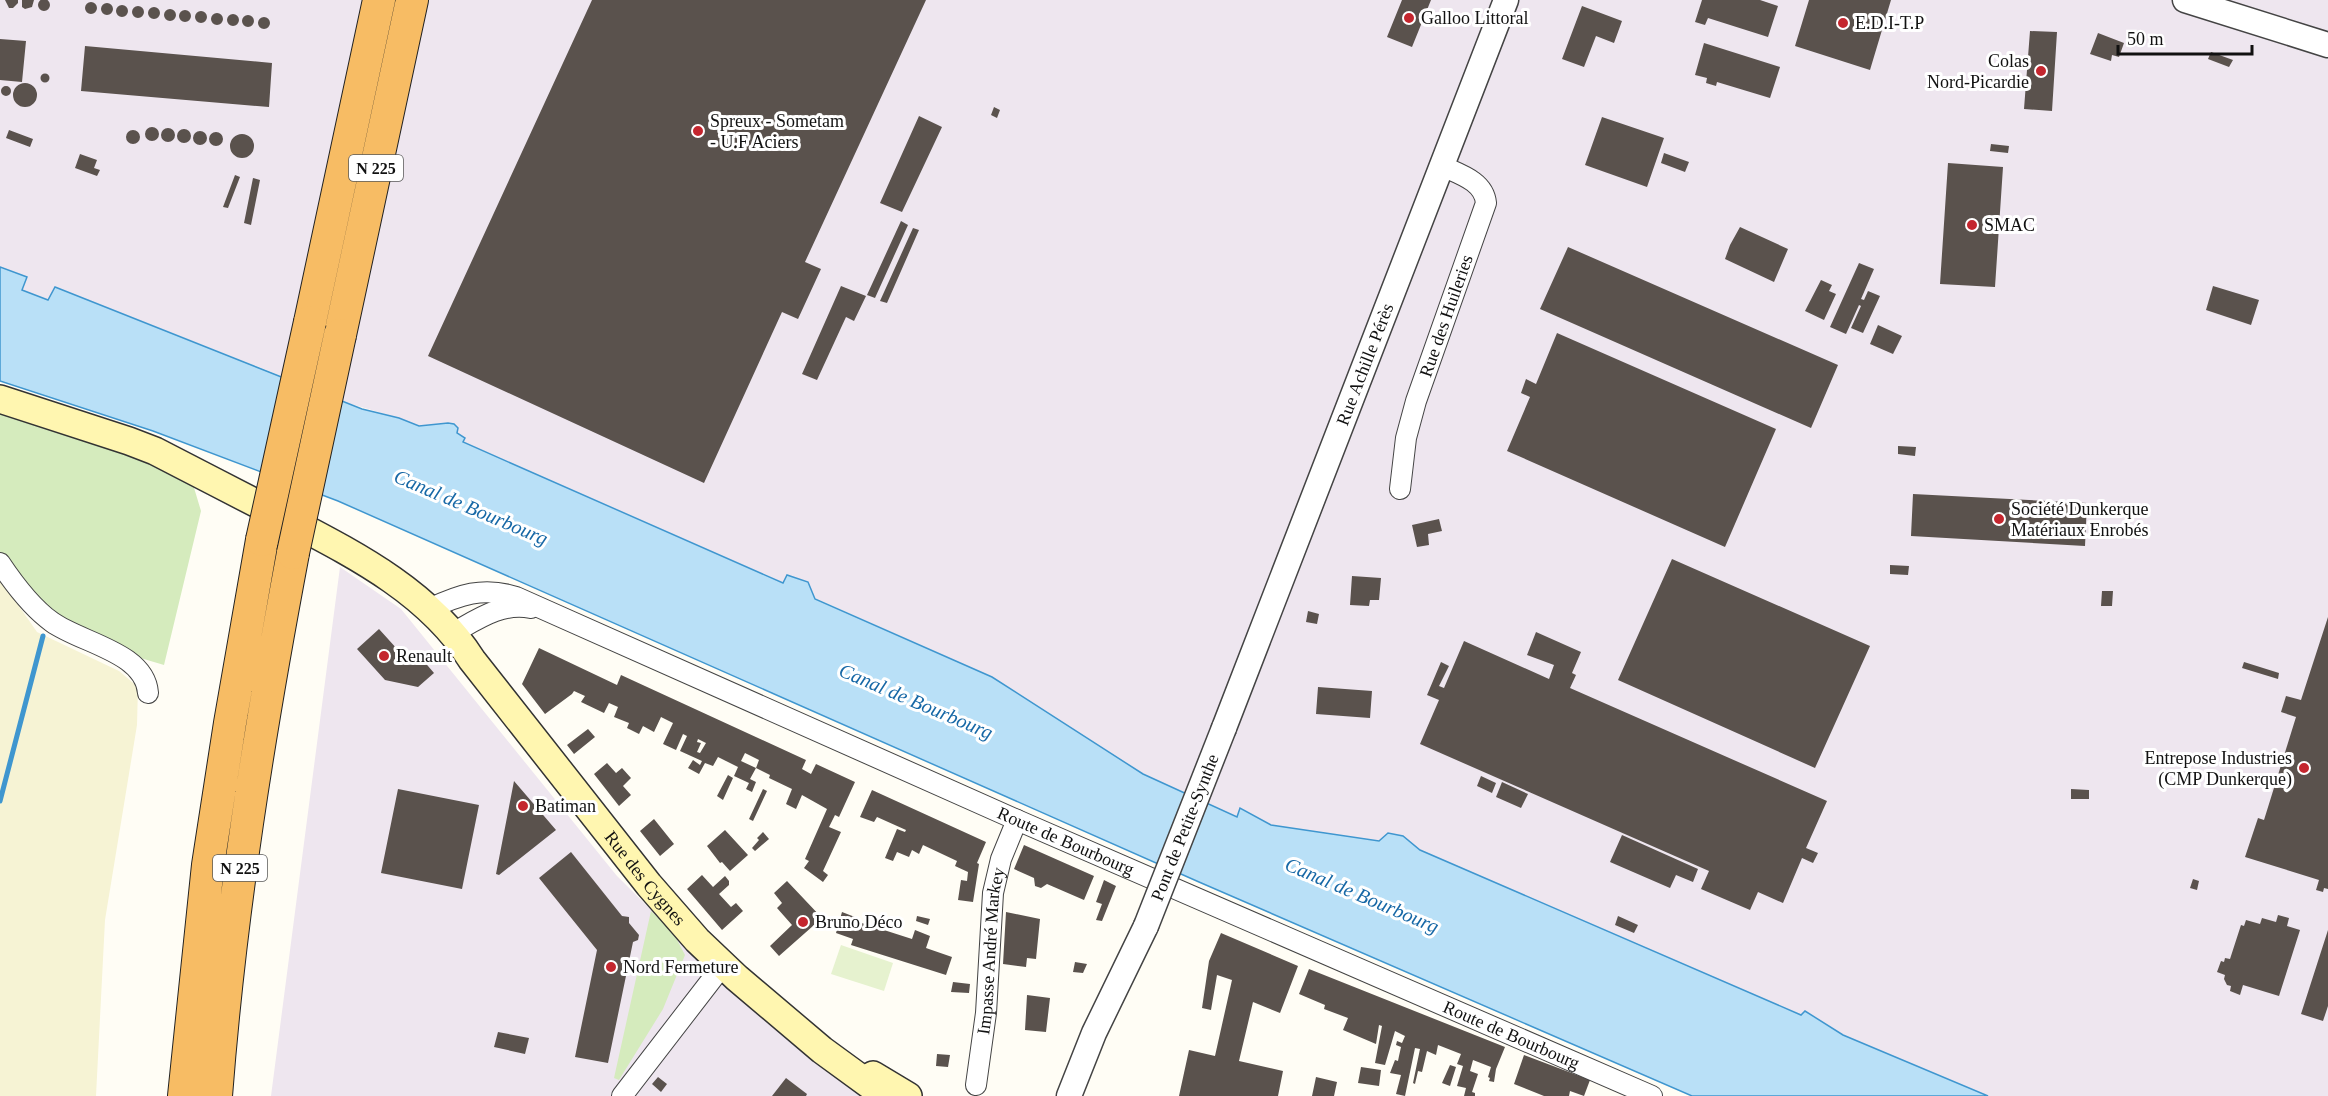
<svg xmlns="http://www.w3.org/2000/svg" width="2328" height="1096" viewBox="0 0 2328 1096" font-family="Georgia,serif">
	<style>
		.industrial { fill: #eee6ef }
		.farmland { fill: #f6f3d4 }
		.green { fill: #d5ebbd }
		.pitch { fill: #e6f2cf }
		.water { fill: #b9e0f7; stroke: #3f96cf; stroke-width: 1.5 }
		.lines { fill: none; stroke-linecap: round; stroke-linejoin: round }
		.stream { stroke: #3f96cf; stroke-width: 5 }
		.building { fill: #5a524d; fill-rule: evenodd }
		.minor-casing { stroke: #444; stroke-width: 22 }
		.tertiary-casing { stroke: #444; stroke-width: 27 }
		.secondary-casing { stroke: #333; stroke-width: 30 }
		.trunk-casing { stroke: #222; stroke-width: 34 }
		.minor { stroke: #fff; stroke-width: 20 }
		.tertiary { stroke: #fff; stroke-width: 24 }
		.secondary { stroke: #fff6b0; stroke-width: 27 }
		.trunk { stroke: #f7bc64; stroke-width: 32 }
		.tertiary-bridge-casing { stroke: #444; stroke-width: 27; stroke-linecap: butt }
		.trunk-bridge-casing { stroke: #222; stroke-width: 34; stroke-linecap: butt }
		.tertiary-bridge { stroke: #fff; stroke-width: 24 }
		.trunk-bridge { stroke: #f7bc64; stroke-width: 32 }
		.poi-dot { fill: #c4262e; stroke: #fff; stroke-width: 2 }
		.labels { text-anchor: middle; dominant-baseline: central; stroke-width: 6; stroke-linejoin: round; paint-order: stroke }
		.shield { fill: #fff; stroke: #585858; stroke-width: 1.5 }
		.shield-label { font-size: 16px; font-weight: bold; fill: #111 }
		.poi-label { font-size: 18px; fill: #111; stroke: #fff; text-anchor: start }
		.street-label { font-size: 18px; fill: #111; stroke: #fff }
		.water-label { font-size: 20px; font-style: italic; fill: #1768a6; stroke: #fff }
	</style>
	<rect width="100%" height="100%" fill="#fffdf5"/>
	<!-- industrial -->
	<path class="industrial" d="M0,0H2328V1096H1988L1843,1035L1805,1011L1802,1016L1420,850L1402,836L1388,833L1379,841L1271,825L1241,808L1237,817L1143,774L992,677L815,598L808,582L784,583L462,442L448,423L419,426L407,423L399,418L344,402L269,371L55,287L49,300L22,290L27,277L0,267Z
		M340,567L401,609L617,876L733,991L875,1096H271Z"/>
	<!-- farmland -->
	<path class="farmland" d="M0,579L37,632L119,671L138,687L137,725L105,920L96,1096H0Z"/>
	<!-- green -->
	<path class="green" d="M0,412L126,452L192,481L201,511L164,665L127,654L33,601L0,558Z
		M651,911L673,932L685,955L663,1009L619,1080L614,1078Z"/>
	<!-- pitch -->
	<path class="pitch" d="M841,945L893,963L884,991L831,974Z"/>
	<!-- water -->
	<path class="water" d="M0,267L27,277L22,290L48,300L55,287L362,409L399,418L419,426L448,423L454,424L458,428L457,433L465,438L463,442L783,583L787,575L808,582L815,599L992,677L1143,774L1237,817L1240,808L1271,825L1379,841L1388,833L1403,836L1420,850L1801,1015L1805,1011L1843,1035L1988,1096H1692L1199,882L338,501L153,431L0,381Z"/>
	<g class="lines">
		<!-- stream -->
		<path class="stream" d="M0,801L43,636"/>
	</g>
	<!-- building -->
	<path class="building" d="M38 5a6 6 0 1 1 12 0a6 6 0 1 1-12 0Z
		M5,0H18V3L13,8H9Z
		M22,0H34L32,7L25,9L22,7Z
		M592,0H926L805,262L821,269L798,319L782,312L704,483L428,356Z
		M1402,0H1431L1412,47L1387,37Z
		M1702,0H1760L1778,6L1768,37L1708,18L1705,25L1695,22Z
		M1809,0H1891L1870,70L1795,46Z
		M85 8a6 6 0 1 1 12 0a6 6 0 1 1-12 0Z
		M101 9a6 6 0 1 1 12 0a6 6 0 1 1-12 0Z
		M116 11a6 6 0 1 1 12 0a6 6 0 1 1-12 0Z
		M132 12a6 6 0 1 1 12 0a6 6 0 1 1-12 0Z
		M1582,6L1622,21L1614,43L1596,36L1584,67L1562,59Z
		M148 13a6 6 0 1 1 12 0a6 6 0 1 1-12 0Z
		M164 15a6 6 0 1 1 12 0a6 6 0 1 1-12 0Z
		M179 16a6 6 0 1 1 12 0a6 6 0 1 1-12 0Z
		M195 17a6 6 0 1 1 12 0a6 6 0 1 1-12 0Z
		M211 19a6 6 0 1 1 12 0a6 6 0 1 1-12 0Z
		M227 20a6 6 0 1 1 12 0a6 6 0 1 1-12 0Z
		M242 21a6 6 0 1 1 12 0a6 6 0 1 1-12 0Z
		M258 23a6 6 0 1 1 12 0a6 6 0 1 1-12 0Z
		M2030,31L2057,32L2052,111L2024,109Z
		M2098,33L2124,43L2119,57L2112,55L2111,61L2090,54Z
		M0,39L26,41L22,82L0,80Z
		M1704,43L1780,67L1770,98L1717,82L1716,86L1706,83L1707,78L1695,75Z
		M85,46L272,63L269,107L81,91Z
		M2211,52L2233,60L2229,67L2208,59Z
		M40.5 78a4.5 4.5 0 1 1 9 0a4.5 4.5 0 1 1-9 0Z
		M13 95a12 12 0 1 1 24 0a12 12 0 1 1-24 0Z
		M1 91a5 5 0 1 1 10 0a5 5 0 1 1-10 0Z
		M994,107L1000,110L997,118L991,115Z
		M919,116L942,127L902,212L880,203Z
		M1602,117L1664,138L1647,187L1585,165Z
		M145 134a7 7 0 1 1 14 0a7 7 0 1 1-14 0Z
		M161 135a7 7 0 1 1 14 0a7 7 0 1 1-14 0Z
		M177 136a7 7 0 1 1 14 0a7 7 0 1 1-14 0Z
		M9,130L33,139L30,147L6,138Z
		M126 137a7 7 0 1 1 14 0a7 7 0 1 1-14 0Z
		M193 138a7 7 0 1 1 14 0a7 7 0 1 1-14 0Z
		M209 139a7 7 0 1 1 14 0a7 7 0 1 1-14 0Z
		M230 146a12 12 0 1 1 24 0a12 12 0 1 1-24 0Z
		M1991,144L2009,146L2008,153L1990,151Z
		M1664,153L1689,162L1685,172L1661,163Z
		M80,154L97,160L94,168L100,170L97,176L75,168Z
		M1948,163L2003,167L1995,287L1940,284Z
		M235,175L240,177L228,208L223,207Z
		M253,178L260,180L251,225L244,223Z
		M901,221L908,225L875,298L867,295Z
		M1740,227L1788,249L1774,282L1725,259L1730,245Z
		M913,228L919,230L887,303L880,301Z
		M1568,247L1838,365L1811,428L1540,309Z
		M1859,263L1874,269L1861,299L1864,300L1868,291L1880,296L1863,333L1851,328L1861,306L1859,305L1846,334L1830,327Z
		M1821,280L1832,285L1829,291L1836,294L1824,320L1805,311Z
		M841,286L866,296L854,321L846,317L817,380L802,374Z
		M2213,286L2259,300L2251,325L2206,310Z
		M1878,325L1902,336L1893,354L1870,344Z
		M1557,333L1776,429L1725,547L1507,451L1530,397L1521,393L1526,379L1536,384Z
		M1898,446L1916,447L1915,456L1898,454Z
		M1913,494L2087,503L2085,546L1911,536Z
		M1439,519L1442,531L1428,534L1429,545L1417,547L1412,525Z
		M1672,559L1870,646L1815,768L1618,680Z
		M1890,565L1909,566L1908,575L1890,574Z
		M1352,576L1381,578L1379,600H1370L1369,606L1350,605Z
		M2102,591H2113L2112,606H2101Z
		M1308,611L1319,614L1317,624L1306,622Z
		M2328,617V889L2324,888L2323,892L2316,890L2319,880L2245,857L2258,818L2264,820L2296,717L2281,712L2286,696L2301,700Z
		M379,629L407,660L416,652L434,673L418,687L385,680L357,649Z
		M1536,632L1581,652L1572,673L1576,675L1570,688L1827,801L1806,848L1818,853L1813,863L1802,858L1783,903L1758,892L1750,910L1701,889L1709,871L1420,744L1439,700L1427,695L1441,662L1449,666L1439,686L1444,688L1464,641L1549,679L1554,665L1527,655Z
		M539,648L617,685L621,675L806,760L802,769L811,774L816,764L855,782L839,817L835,815L829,827L841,832L823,871L828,875L823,882L804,868L809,861L805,859L827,809L802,795L796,809L786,804L792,789L769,778L770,775L756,768L759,760L745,753L741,761L756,768L750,779L756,782L752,792L746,789L749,783L734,776L738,767L718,757L713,766L705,763L699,774L688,768L693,760L700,765L702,761L680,751L687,736L683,734L676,750L663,744L673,723L661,717L654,732L643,726L639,734L627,728L629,723L614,717L618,707L609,703L604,713L581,702L585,696L574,691L572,694L545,714L522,684ZM698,739L706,743L700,753L697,752L701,743L697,742Z
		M2244,662L2279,673L2278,679L2242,668Z
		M1318,687L1372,691L1370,718L1316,714Z
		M588,729L595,737L574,754L567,745Z
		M607,763L616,773L622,768L631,778L623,786L631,795L619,806L594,774Z
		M728,775L733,778L723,800L717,796Z
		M1481,776L1496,783L1492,793L1477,786Z
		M514,781L556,830L499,875L496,874Z
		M1502,782L1528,794L1521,808L1496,797Z
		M398,789L479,805L462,889L381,873Z
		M763,789L767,791L753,821L749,819Z
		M2071,789L2089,790V799H2071Z
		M872,790L986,842L977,863L979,864L973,902L958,900L961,880L967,881L968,872L955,866L957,861L923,845L919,854L912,850L909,857L897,852L893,861L885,858L897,829L905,832L906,830L877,817L874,822L860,817Z
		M654,819L674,844L660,856L640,831Z
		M725,830L748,855L730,871L722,862L720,863L707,846Z
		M763,832L769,839L755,851L752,848L759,840L757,838Z
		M1622,835L1698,869L1693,882L1676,875L1670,888L1610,862Z
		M1024,845L1094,876L1084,900L1047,884L1041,888L1035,886L1034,878L1014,869Z
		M571,852L622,916L629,917V923L639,935L638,940L633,942L608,1063L575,1057L597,950L539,878Z
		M702,875L713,887L725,876L729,881V885L719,894L731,907L736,903L743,911L722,930L687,889Z
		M2193,879L2199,881L2197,890L2190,888Z
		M1104,880L1116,886L1102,921L1096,920L1102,904L1096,902Z
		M787,881L822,918L779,956L770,946L792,925L777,908L782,903L774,893Z
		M842,912L860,919L859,922L912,939L915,930L930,936L926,948L952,957L946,975L851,945L853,939L836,933Z
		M1006,912L1040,919L1036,959L1027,958L1026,967L1003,964Z
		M2278,915L2289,918L2287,926L2300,930L2279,996L2243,985L2240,995L2230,991L2231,986L2227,985L2224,979L2225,975L2217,972L2221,961L2224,962L2225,958L2230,959L2241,925L2244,926L2246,920L2260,924L2262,918L2276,922Z
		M917,916L930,919L928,925L916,921Z
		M1618,916L1638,925L1634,933L1615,925Z
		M2328,930V1006L2323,1021L2301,1014Z
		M1221,933L1298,966L1280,1013L1253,1002L1239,1061L1283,1071L1278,1096H1179L1189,1050L1215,1056L1232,980L1217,975L1211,1010L1202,1008L1209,961Z
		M1075,962L1087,964L1083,973L1073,972Z
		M1309,969L1505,1047L1496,1069L1494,1082L1489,1081L1490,1078L1488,1077L1491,1067L1473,1060L1470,1071L1478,1074L1472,1092L1475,1093V1096H1464L1466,1088L1457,1086L1463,1066L1457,1064L1461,1054L1438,1045L1436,1055L1427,1051L1422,1072L1418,1071L1415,1084L1413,1083L1420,1049L1415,1048L1405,1096L1396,1094L1401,1075L1390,1073L1395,1060L1398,1061L1399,1056L1401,1047L1396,1045L1397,1041L1402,1043L1405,1036L1395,1031L1385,1065L1375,1063L1382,1026L1379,1025L1376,1044L1343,1030L1348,1018L1324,1009L1325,1005L1299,994Z
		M953,982L970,984L969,993L951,992Z
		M1027,995L1050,998L1046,1032L1025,1030Z
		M498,1032L529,1038L525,1054L494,1047Z
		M937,1054L950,1055L948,1067L936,1066Z
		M1524,1055L1590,1080L1584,1096L1570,1091L1569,1096H1544L1514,1084Z
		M1450,1065L1456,1067L1450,1086L1442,1083Z
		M1361,1067L1381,1070L1379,1086L1358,1083Z
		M658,1077L667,1084L661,1092L652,1084Z
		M1316,1077L1337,1082L1334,1096H1312Z
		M786,1078L807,1094L806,1096H772Z"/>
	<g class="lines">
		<!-- minor casing -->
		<g class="minor-casing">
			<g id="minor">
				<path id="s1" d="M1400,489L1406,438L1416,401L1486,203C1484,181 1459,174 1442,166"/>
				<path d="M0,563C14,584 31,607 52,622C81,643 145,652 148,693"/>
				<path id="s2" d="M429,609C459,595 483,586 516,597L1017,820L1652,1096"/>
				<path d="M453,633C478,619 502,602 531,608"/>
				<path id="s3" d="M976,1085L986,1013L993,893L1001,859L1017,820"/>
				<path d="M622,1096L723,965"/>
			</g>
		</g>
		<!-- tertiary casing -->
		<g class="tertiary-casing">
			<g id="tertiary">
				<path d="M2185,0L2328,45"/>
				<path id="s4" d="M1224,728L1506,0"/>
				<path d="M1069,1096L1094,1033L1146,926"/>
			</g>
		</g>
		<!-- secondary casing -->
		<g class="secondary-casing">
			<g id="secondary">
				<path id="s5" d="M0,399L129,441L155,451C196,472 236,493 277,514C349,552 427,589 472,660L649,885L697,940L737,978L822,1050L885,1096"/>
				<path d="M873,1075L908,1096"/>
			</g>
		</g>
		<!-- trunk casing -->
		<g class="trunk-casing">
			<path id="trunk" d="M310,322L379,0
				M340,335L412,0
				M184,1096L208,865L230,723L262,540
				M216,1096C230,913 259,733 293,553"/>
		</g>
		<!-- minor -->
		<use href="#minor" class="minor"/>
		<!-- tertiary -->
		<use href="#tertiary" class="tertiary"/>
		<!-- secondary -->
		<use href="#secondary" class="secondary"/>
		<!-- trunk -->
		<use href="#trunk" class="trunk"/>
		<!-- tertiary-bridge casing -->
		<g class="tertiary-bridge-casing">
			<g id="tertiary-bridge">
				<path id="s6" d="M1146,926L1224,728"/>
			</g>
		</g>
		<!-- trunk-bridge casing -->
		<g class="trunk-bridge-casing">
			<path id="trunk-bridge" d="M262,540L310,322
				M293,553L340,335"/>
		</g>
		<!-- tertiary-bridge -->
		<use href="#tertiary-bridge" class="tertiary-bridge"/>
		<!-- trunk-bridge -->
		<use href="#trunk-bridge" class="trunk-bridge"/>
	</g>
	<!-- markers -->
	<g class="poi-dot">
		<circle cx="1409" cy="18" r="6"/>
		<circle cx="1843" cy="23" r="6"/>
		<circle cx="2041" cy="71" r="6"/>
		<circle cx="698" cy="131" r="6"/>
		<circle cx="1972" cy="225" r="6"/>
		<circle cx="1999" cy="519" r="6"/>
		<circle cx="384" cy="656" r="6"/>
		<circle cx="2304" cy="768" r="6"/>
		<circle cx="523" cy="806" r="6"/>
		<circle cx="803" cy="922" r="6"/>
		<circle cx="611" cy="967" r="6"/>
	</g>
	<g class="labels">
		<!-- shield labels -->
		<g class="shield">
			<rect x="349" y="155" width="54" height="26" rx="4.5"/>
			<rect x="213" y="855" width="54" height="26" rx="4.5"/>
		</g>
		<g class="shield-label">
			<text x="376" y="168">N 225</text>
			<text x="240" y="868">N 225</text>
		</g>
		<!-- poi labels -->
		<g class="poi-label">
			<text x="1421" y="18">Galloo Littoral</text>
			<text x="1855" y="23">E.D.I-T.P</text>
			<text x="2029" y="61" text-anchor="end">Colas<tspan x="2029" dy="21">Nord-Picardie</tspan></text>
			<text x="710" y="121">Spreux - Sometam<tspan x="710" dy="21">- U.F Aciers</tspan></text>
			<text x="1984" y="225">SMAC</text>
			<text x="2011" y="509">Société Dunkerque<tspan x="2011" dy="21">Matériaux Enrobés</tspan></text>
			<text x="396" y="656">Renault</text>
			<text x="2292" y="758" text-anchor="end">Entrepose Industries<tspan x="2292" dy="21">(CMP Dunkerque)</tspan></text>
			<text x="535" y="806">Batiman</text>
			<text x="815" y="922">Bruno Déco</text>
			<text x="623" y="967">Nord Fermeture</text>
		</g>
		<!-- street labels -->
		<g class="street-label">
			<text stroke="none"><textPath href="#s1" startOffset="180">Rue des Huileries</textPath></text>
			<text stroke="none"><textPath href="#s4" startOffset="390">Rue Achille Pérès</textPath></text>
			<text stroke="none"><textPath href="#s6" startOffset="106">Pont de Petite-Synthe</textPath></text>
			<text stroke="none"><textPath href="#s2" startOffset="692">Route de Bourbourg</textPath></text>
			<text stroke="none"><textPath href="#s5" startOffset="826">Rue des Cygnes</textPath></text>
			<text stroke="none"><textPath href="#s3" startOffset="135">Impasse André Markey</textPath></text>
			<text stroke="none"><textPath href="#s2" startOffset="1178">Route de Bourbourg</textPath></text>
		</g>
		<!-- water labels -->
		<g class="water-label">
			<text transform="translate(471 507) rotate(23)">Canal de Bourbourg</text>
			<text transform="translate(916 701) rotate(23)">Canal de Bourbourg</text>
			<text transform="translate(1362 895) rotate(23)">Canal de Bourbourg</text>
		</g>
	</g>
	<!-- scale -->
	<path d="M2118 45v9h134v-9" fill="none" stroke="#111111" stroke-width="3"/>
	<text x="2127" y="45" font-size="18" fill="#111111" stroke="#ffffff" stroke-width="4.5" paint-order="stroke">50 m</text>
</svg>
